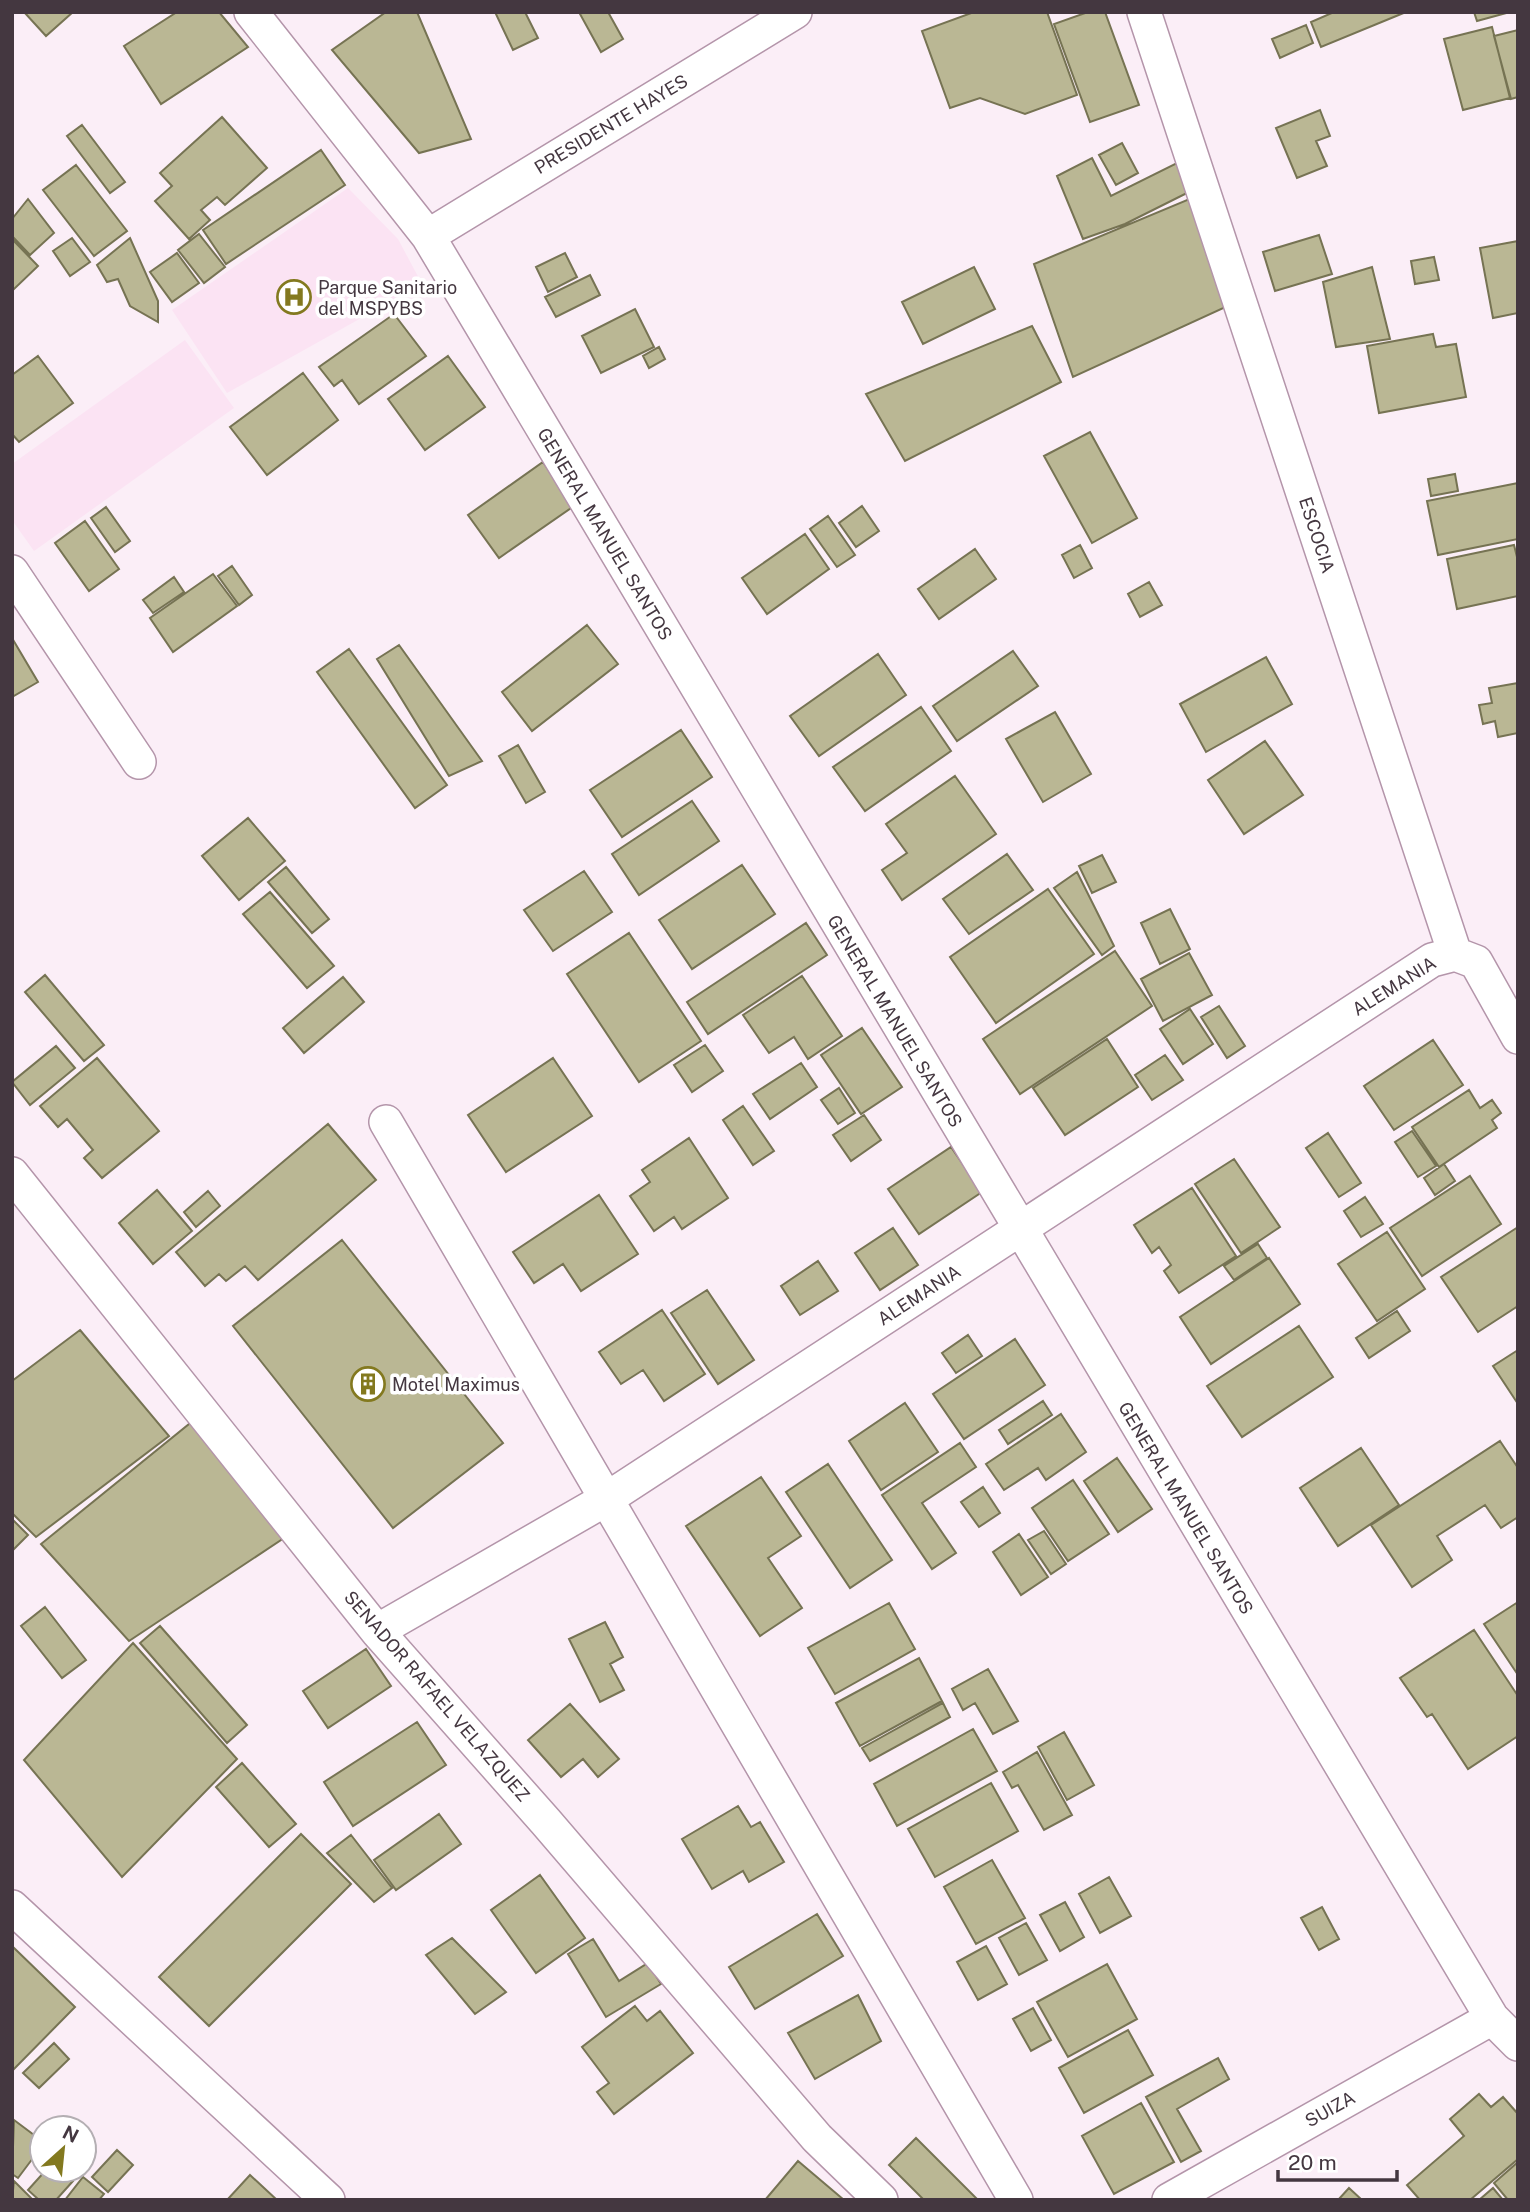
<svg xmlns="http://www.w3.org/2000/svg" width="1530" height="2212" viewBox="0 0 1530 2212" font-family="'Public Sans',sans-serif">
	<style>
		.built { fill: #fbe3f3 }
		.building { fill: #bab794; stroke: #767353; stroke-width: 2 }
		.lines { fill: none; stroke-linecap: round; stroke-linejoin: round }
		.minor-casing { stroke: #b495aa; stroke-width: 36 }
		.minor { stroke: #fff; stroke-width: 33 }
		.labels { text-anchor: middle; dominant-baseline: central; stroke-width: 7; stroke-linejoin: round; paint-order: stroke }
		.street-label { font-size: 18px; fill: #443740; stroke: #fff }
		.poi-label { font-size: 18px; fill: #443740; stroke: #fff; text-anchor: start }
	</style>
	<rect width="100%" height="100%" fill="#fbeef7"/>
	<!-- built -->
	<path class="built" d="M348,188L398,239L422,284L227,393L172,310Z
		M185,340L234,408L34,551L12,520V464Z"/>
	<!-- building -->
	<path class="building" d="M24,12H73L46,36Z
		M177,12H219L248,47L161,104L124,46Z
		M386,12H417L471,139L419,153L332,50Z
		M495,12H525L538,38L513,50Z
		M584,12H608L623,39L601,52L580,14Z
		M974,12H1047L1077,95L1025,114L980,98L950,108L922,31Z
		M1088,12H1105L1139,105L1090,122L1054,24Z
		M1334,12H1406L1321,47L1311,22Z
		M1474,12H1510L1477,21Z
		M1306,25L1313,43L1280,58L1272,39Z
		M1492,27L1510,98L1463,110L1444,39Z
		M1518,30V97L1511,99L1494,36Z
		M1320,110L1330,136L1316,141L1327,166L1297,178L1276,128Z
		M222,117L267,168L225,205L217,197L201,210L210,220L189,239L155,201L172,186L160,173Z
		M82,125L125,182L110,193L67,136Z
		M1122,143L1138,173L1116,185L1099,155Z
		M321,150L345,185L226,264L203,230Z
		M1092,158L1111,196L1181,161L1195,189L1125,224L1083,239L1057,176Z
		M76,165L127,231L94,256L43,190Z
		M1199,195L1230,305L1073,377L1034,264Z
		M28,199L54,233L30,255L12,236V219Z
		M199,234L225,267L204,283L178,250Z
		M1319,235L1332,274L1275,291L1263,252Z
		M72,238L90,262L70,276L53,251Z
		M130,238L158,301V322L130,306L118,279L107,282L97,265Z
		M12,239L38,266L12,291Z
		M1518,241V313L1493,318L1480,248Z
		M177,253L199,283L172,302L150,272Z
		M565,253L577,277L548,292L536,267Z
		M1434,257L1439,280L1415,284L1411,261Z
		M974,267L995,309L923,344L902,302Z
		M1372,267L1390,339L1336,347L1323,282Z
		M590,275L600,295L556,317L545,297Z
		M635,309L654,347L601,373L582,336Z
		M394,314L426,356L359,404L342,380L334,386L319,367Z
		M1032,326L1061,382L905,461L866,394Z
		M1433,334L1436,347L1456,344L1466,397L1379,413L1367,346Z
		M659,347L665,359L649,368L643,356Z
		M38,356L73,403L19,442L12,434V375Z
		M448,356L485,407L425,450L388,399Z
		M303,373L338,420L267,475L230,427Z
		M1090,432L1137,518L1092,543L1044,456Z
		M543,462L574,506L499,558L468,515Z
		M1455,474L1458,491L1431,496L1428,479Z
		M1518,483V539L1438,555L1427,501Z
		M862,506L879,531L856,547L839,523Z
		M106,507L130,541L115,552L91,518Z
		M828,516L855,555L837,567L810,529Z
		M85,521L119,569L89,591L55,543Z
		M805,534L829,569L767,614L742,578Z
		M1080,545L1092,568L1074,578L1062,555Z
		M1514,545L1518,561V596L1457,609L1447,559Z
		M975,549L996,579L939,619L918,589Z
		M232,566L252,595L239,605L218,576Z
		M213,574L237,606L173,652L150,618Z
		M174,577L184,592L153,613L143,600Z
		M1149,582L1162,605L1140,617L1128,594Z
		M587,625L618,664L532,731L502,692Z
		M12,638L38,682L12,697Z
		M399,645L482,761L449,776L377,659Z
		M349,649L447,785L415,808L317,672Z
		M1013,651L1038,686L957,741L933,706Z
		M878,654L906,695L819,756L790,716Z
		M1266,657L1292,704L1206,752L1180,704Z
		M1518,683V733L1498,737L1495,721L1483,724L1479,705L1492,703L1489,688Z
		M921,707L951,751L865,811L833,767Z
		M1055,712L1091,774L1043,802L1006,739Z
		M681,730L712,777L622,837L590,790Z
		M1265,741L1303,795L1244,834L1208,780Z
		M518,745L545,792L526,803L499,756Z
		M955,776L996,834L902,900L882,870L907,853L886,824Z
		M692,801L719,841L639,895L612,854Z
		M248,818L285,861L239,900L202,856Z
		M1007,854L1033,890L969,934L943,899Z
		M1102,855L1116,882L1092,893L1079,866Z
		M742,865L775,914L692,969L659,920Z
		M286,867L329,919L312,933L268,882Z
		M584,871L612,912L553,951L524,910Z
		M1077,872L1114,946L1102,955L1054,888Z
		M1048,889L1094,954L996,1023L950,957Z
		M270,892L334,966L307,988L243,914Z
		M1170,909L1190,949L1160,964L1141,923Z
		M806,923L827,955L708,1034L687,1002Z
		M629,933L701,1041L639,1082L567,974Z
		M1115,951L1152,1006L1020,1094L983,1039Z
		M1189,953L1212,995L1163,1021L1141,979Z
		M45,975L104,1045L84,1061L25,992Z
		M802,976L842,1036L808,1059L794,1037L769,1053L743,1015Z
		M343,977L364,1002L304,1053L283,1028Z
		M1219,1006L1245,1046L1227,1058L1201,1017Z
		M1190,1009L1213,1044L1183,1064L1160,1029Z
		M862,1028L902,1087L861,1114L821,1055Z
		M1107,1039L1138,1087L1065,1135L1033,1088Z
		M1433,1040L1463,1085L1394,1130L1364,1086Z
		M705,1045L723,1071L692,1092L674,1065Z
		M56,1046L75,1068L30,1105L12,1082Z
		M1165,1055L1183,1080L1152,1100L1135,1075Z
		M97,1058L159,1131L102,1178L84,1158L93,1150L67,1119L58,1127L40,1106Z
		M553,1058L592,1116L506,1172L468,1115Z
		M801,1063L817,1087L770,1119L753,1094Z
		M839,1088L855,1113L838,1124L821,1100Z
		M1469,1090L1480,1108L1492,1100L1501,1113L1492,1120L1497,1128L1439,1167L1412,1127Z
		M743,1106L774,1151L753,1165L723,1120Z
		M864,1115L881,1140L851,1161L833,1135Z
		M328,1124L376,1180L258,1280L245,1266L226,1281L219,1274L205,1286L176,1252Z
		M1412,1131L1436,1166L1418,1177L1395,1142Z
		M1328,1133L1361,1183L1339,1197L1306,1148Z
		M689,1138L728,1198L682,1229L674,1217L654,1231L630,1196L650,1182L642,1170Z
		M951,1147L982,1192L919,1234L888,1189Z
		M1234,1159L1280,1227L1241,1253L1195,1184Z
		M1444,1164L1455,1181L1435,1195L1424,1178Z
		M1470,1176L1501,1224L1422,1276L1390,1228Z
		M1192,1188L1236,1256L1179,1293L1164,1271L1171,1265L1159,1247L1152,1253L1134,1225Z
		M157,1190L192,1231L153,1264L119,1223Z
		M208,1191L220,1206L196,1227L184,1212Z
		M599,1195L638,1254L581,1291L563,1264L534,1283L513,1252Z
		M1365,1197L1383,1224L1361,1237L1344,1211Z
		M1518,1227V1306L1478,1332L1441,1277Z
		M893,1228L918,1265L880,1290L855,1253Z
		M1387,1232L1425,1289L1377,1321L1338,1264Z
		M342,1240L503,1443L393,1528L233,1326Z
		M1258,1244L1267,1258L1234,1280L1224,1266Z
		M1269,1258L1300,1304L1211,1364L1180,1317Z
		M818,1261L838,1291L800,1315L781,1286Z
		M707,1290L754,1360L718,1384L671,1313Z
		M662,1310L705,1374L664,1401L643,1370L621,1384L599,1352Z
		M1397,1311L1410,1331L1369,1358L1356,1338Z
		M1299,1326L1333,1377L1242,1437L1207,1386Z
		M80,1330L169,1436L36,1537L12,1513V1381Z
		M968,1335L982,1356L956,1373L942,1353Z
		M1015,1339L1045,1385L964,1439L933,1394Z
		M1518,1350V1404L1493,1366Z
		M1043,1401L1052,1415L1008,1444L999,1430Z
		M905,1403L938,1452L881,1490L849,1441Z
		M1061,1414L1086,1452L1046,1480L1038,1468L1004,1490L986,1464Z
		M194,1420L284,1538L129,1641L41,1544Z
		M1500,1441L1518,1468V1517L1501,1528L1485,1505L1437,1536L1452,1560L1412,1587L1371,1525Z
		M960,1443L976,1467L922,1503L956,1553L932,1569L882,1495Z
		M1361,1448L1399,1505L1338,1546L1300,1488Z
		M1117,1458L1152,1509L1118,1532L1084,1481Z
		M828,1464L892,1560L850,1588L786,1492Z
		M761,1477L801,1536L768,1558L802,1608L760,1636L686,1526Z
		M1073,1480L1109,1534L1068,1561L1032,1508Z
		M983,1487L1000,1513L979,1527L961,1502Z
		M12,1519L28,1535L12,1551Z
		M1044,1531L1066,1564L1051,1574L1028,1540Z
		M1019,1534L1048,1577L1021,1595L993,1552Z
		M1518,1602V1675L1484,1624Z
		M889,1603L915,1649L835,1694L808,1648Z
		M45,1607L86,1660L62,1678L21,1626Z
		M605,1622L623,1657L610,1664L624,1690L600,1702L569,1639Z
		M160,1626L247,1725L227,1743L140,1643Z
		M1474,1630L1518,1696V1736L1468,1769L1432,1714L1427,1717L1400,1678Z
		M133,1643L237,1759L122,1877L24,1760Z
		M366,1649L391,1686L328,1728L303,1691Z
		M919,1658L942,1701L860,1746L836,1703Z
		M988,1669L1018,1721L993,1734L975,1703L963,1710L952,1689Z
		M943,1703L950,1717L870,1761L862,1748Z
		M570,1704L619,1759L598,1777L583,1759L561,1777L528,1740Z
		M417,1722L446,1765L353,1826L324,1782Z
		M973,1729L997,1771L897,1826L874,1784Z
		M1064,1732L1094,1785L1067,1800L1038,1747Z
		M1037,1752L1072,1815L1044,1830L1018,1785L1012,1788L1003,1772Z
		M242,1763L296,1824L269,1847L216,1787Z
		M991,1783L1018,1831L935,1877L908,1829Z
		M738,1806L751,1827L760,1822L784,1862L749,1882L743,1871L712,1889L682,1839Z
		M439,1814L461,1844L396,1890L374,1860Z
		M301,1834L351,1884L209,2026L159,1977Z
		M351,1835L392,1888L374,1902L327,1853Z
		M992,1860L1025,1918L976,1944L944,1887Z
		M540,1875L585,1938L536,1973L491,1910Z
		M1109,1877L1131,1916L1100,1933L1079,1894Z
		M1065,1902L1084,1937L1060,1951L1040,1915Z
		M1322,1907L1339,1939L1319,1950L1301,1918Z
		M817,1914L843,1956L755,2009L729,1967Z
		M1026,1923L1047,1960L1019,1975L999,1938Z
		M452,1938L506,1992L475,2014L426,1955Z
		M593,1939L619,1981L648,1963L661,1984L606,2017L568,1954Z
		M12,1946L75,2007L12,2071Z
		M986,1946L1007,1984L978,2000L957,1962Z
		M1107,1964L1137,2019L1068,2057L1037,2002Z
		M858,1995L881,2041L815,2079L788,2033Z
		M635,2006L647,2021L660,2011L693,2053L614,2114L597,2092L609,2083L582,2047Z
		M1033,2008L1051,2040L1031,2051L1013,2019Z
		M1128,2030L1153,2075L1084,2113L1059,2068Z
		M54,2043L69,2059L39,2088L23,2073Z
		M1218,2058L1229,2079L1177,2109L1201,2151L1181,2162L1146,2097Z
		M1479,2094L1491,2107L1503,2097L1518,2114V2159L1470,2200H1420L1407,2185L1464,2136L1450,2119Z
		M1141,2103L1174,2162L1114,2194L1082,2136Z
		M14,2120L42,2141V2146L18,2178L12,2174Z
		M916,2138L978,2200H924L889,2165Z
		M117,2150L133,2165L108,2192L92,2177Z
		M798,2161L844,2200H765Z
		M1518,2162V2200H1508L1494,2183Z
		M46,2170H60L73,2181L56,2200H39L28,2190Z
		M250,2175L277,2200H227Z
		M83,2177L104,2194L99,2200H65Z
		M14,2181L33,2200H12Z
		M1349,2188L1362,2200H1338Z
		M1493,2188L1503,2200H1479Z"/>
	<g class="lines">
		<!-- minor casing -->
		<g class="minor-casing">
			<path id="minor" d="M251,12L428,236L1492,2018L1518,2044
				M1144,12L1455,954L1476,962L1518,1037
				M428,236L795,12
				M12,572L139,762
				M386,1122L1016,2200
				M12,1174L377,1631L546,1822L817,2138L881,2200
				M377,1631L608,1498L1432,960L1455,954
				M12,1907L328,2200
				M1169,2200L1492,2018"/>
		</g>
		<!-- minor -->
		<use href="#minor" class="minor"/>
	</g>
	<!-- icons -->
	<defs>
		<g id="hospital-ring" transform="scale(1.75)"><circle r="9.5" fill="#fff" stroke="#83791f" stroke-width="1.5"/><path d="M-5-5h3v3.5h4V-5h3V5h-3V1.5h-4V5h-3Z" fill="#83791f"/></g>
		<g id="building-ring" transform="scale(1.75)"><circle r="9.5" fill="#fff" stroke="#83791f" stroke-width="1.5"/><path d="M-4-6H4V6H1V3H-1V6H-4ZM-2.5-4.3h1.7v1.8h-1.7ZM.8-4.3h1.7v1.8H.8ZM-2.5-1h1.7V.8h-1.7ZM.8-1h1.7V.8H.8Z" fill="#83791f"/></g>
	</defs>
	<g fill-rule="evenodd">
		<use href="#hospital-ring" x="294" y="297"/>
		<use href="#building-ring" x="368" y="1384"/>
	</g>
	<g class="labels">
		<!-- street labels -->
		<g class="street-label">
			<text transform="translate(611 124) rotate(-31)">PRESIDENTE HAYES</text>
			<text transform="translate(605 534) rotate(59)">GENERAL MANUEL SANTOS</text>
			<text transform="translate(1317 535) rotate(72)">ESCOCIA</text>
			<text transform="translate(1394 986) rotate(-32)">ALEMANIA</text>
			<text transform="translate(895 1021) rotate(59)">GENERAL MANUEL SANTOS</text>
			<text transform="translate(919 1295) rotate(-33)">ALEMANIA</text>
			<text transform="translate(1186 1508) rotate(59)">GENERAL MANUEL SANTOS</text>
			<text transform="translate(437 1696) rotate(49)">SENADOR RAFAEL VELAZQUEZ</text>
			<text transform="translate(1330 2109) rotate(-29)">SUIZA</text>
		</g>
		<!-- poi labels -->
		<g class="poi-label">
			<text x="318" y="287">Parque Sanitario<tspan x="318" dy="21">del MSPYBS</tspan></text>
			<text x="392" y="1384">Motel Maximus</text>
		</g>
	</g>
	<!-- border -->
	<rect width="1530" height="2212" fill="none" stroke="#443740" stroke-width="28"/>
	<!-- north arrow -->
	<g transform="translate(63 2149) rotate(27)"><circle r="33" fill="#ffffff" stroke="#b4afb3" stroke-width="2"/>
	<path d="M0-5L12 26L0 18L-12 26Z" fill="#83791f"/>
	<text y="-10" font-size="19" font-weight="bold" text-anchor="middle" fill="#443740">N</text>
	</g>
	<!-- scale -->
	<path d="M1278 2170v10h119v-10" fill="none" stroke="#443740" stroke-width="3.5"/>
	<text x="1288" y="2170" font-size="21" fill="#443740" stroke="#ffffff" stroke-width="5" paint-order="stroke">20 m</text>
</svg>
